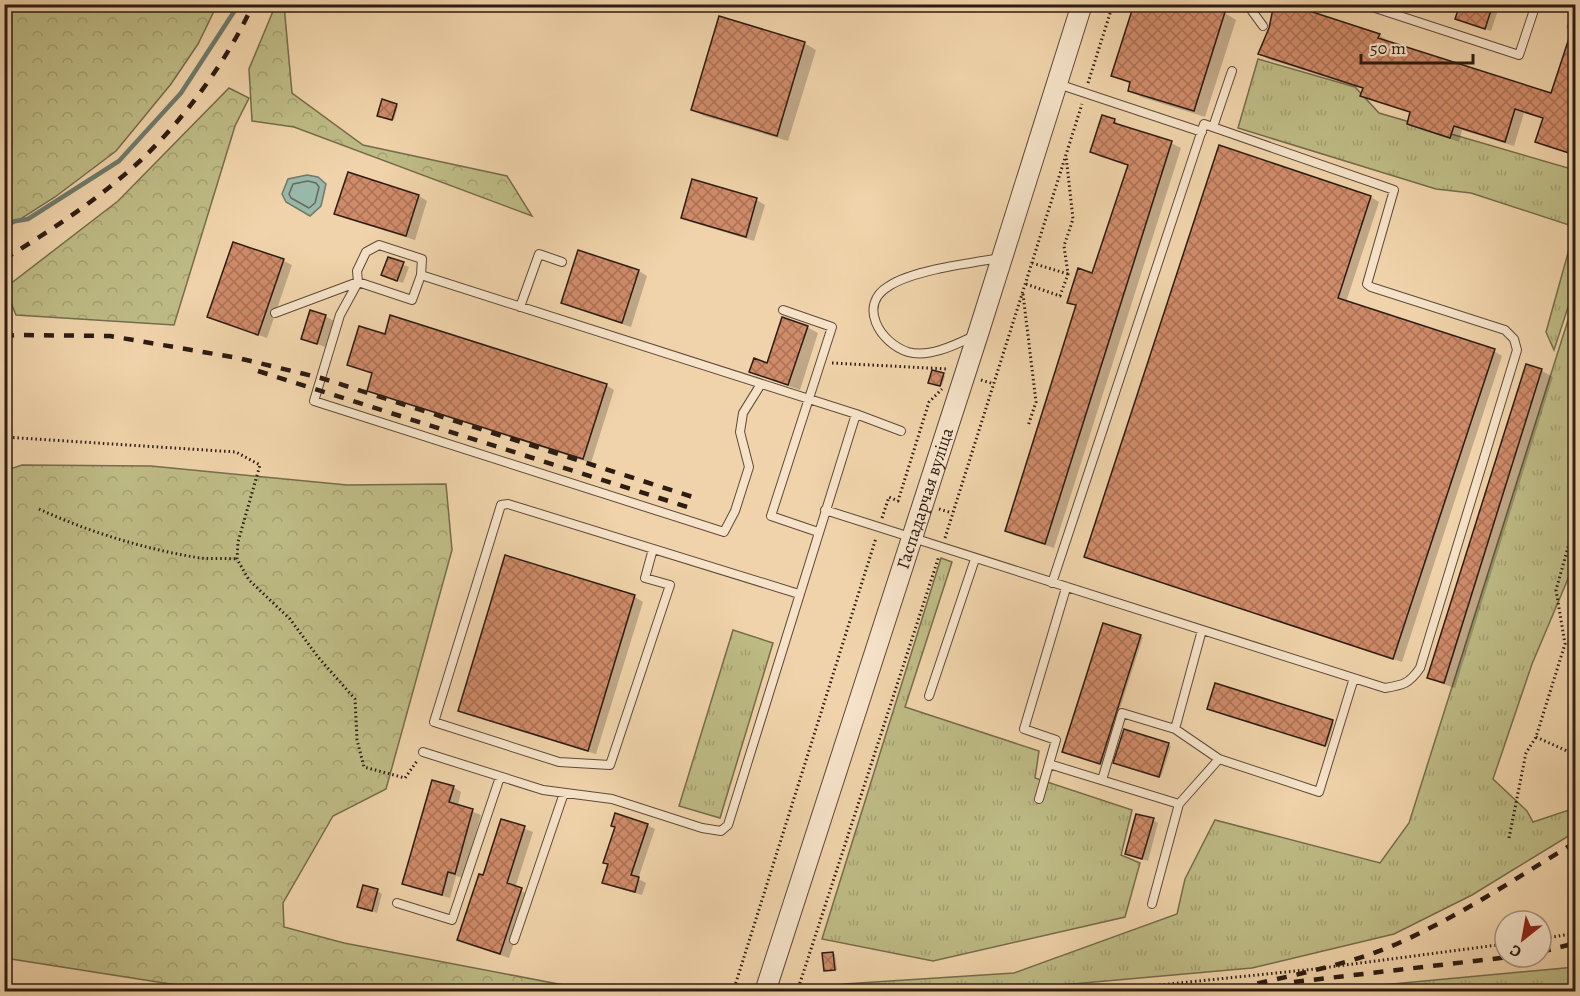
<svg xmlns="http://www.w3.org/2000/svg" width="1580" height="996" viewBox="0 0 1580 996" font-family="Alegreya,serif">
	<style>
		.grass { fill: url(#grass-tufts); stroke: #766c4c; stroke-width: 1.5 }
		.forest { fill: url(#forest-crowns); stroke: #766c4c; stroke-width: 1.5 }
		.water { fill: #9ab8a8; stroke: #6e7a6c; stroke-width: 1.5 }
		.shadow { fill: #0003 }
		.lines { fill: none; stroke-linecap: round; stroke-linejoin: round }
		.shore { stroke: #646a5e; stroke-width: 1.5 }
		.stream { stroke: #6e7a6c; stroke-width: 4.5 }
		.building { fill: url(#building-cross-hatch); stroke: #2d1c13; stroke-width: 1.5 }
		.service-casing { stroke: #5e4a39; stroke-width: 10 }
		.tertiary-casing { stroke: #5e4a39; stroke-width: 22 }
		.path { stroke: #2d1c13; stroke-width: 3; stroke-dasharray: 1.5 3; stroke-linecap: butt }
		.service { stroke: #f5e2c8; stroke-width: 8 }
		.tertiary { stroke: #f5e2c8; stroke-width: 20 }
		.rail { stroke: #2d1c13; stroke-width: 4.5; stroke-dasharray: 10 10; stroke-linecap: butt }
		.labels { text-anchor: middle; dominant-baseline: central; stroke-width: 4.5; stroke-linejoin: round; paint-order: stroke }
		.street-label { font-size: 18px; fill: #2d1c13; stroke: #f5e2c8 }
	</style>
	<defs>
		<pattern id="grass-tufts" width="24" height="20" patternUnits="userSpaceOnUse" patternTransform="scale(1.5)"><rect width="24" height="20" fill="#bebb85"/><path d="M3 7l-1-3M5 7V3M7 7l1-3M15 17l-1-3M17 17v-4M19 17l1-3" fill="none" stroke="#a4a072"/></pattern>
		<pattern id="forest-crowns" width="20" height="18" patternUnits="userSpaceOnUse" patternTransform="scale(1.5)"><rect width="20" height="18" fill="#bebb85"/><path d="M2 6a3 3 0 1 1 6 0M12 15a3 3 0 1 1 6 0" fill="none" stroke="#a4a072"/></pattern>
		<pattern id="building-cross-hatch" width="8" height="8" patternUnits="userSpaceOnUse" patternTransform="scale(1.5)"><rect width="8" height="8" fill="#d08b69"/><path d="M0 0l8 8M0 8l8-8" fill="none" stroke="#a97155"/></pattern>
	</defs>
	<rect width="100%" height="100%" fill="#f0d3aa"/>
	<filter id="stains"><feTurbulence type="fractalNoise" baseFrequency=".00333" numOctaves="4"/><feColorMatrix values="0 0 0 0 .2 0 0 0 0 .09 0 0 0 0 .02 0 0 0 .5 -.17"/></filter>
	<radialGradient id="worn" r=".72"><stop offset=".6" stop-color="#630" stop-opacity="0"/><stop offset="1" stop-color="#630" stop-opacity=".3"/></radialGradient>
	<!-- grass -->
	<path class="grass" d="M1258,59L1355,87L1379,113L1575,170V227L1471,193L1436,189L1238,128Z
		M1575,228V286L1554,350L1546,332Z
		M1575,298V562L1532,664L1493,779L1527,811L1533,822L1575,808V832L1472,895L1394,934L1252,968L994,991H845L844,984L1014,973L1177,914L1185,879L1215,820L1380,863L1409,823Z
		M941,558L952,562L905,707L1039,751L1035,778L1132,810L1121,855L1140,863L1125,917L933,961L822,939Z
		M733,630L773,643L720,818L679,806Z
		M1575,967V983L1570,982L1565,991H1317Z"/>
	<!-- forest -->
	<path class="forest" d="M5,4L106,5L113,10L125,5H217L198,44L171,84L116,151L55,197L5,229Z
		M276,4L284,5L292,93L363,145L507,176L532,216L294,127L252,121L249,69Z
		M229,88L249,98L235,126L174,325L16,315L5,288L118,201Z
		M22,465L151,466L347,485L446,484L452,550L386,789L333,816L283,903L284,927L344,943L595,991H215L5,958L4,471Z"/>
	<!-- water -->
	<path class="water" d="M307,175L318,177L326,184L321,206L310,216L286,202L282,194L288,179Z"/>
	<!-- shadow -->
	<path class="shadow" d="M1197,4L1225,13L1236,20L1205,117L1141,97L1130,90L1131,84L1113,76Z
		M1257,4H1296L1295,8L1379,35L1387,40L1386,42L1552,95L1573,32L1566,28L1573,4H1576V156L1545,146L1537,142L1544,119L1524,113L1514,146L1462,130L1459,142L1417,128L1408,124L1412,113L1370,100L1362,95L1364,89L1268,59L1260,54L1270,28L1273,13Z
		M1459,4H1500L1491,31L1457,19L1461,5Z
		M804,43L816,50L788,141L704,116L693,110Z
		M396,105L398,106L394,120L381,116Z
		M1102,117L1115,121L1124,128L1171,143L1181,148L1054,548L1016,536L1006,531L1077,307L1069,302L1093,275L1129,166L1101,157L1092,152Z
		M1220,147L1371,197L1379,202L1346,302L1494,351L1502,356L1402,662L1094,561L1086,556Z
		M348,174L419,196L427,201L415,240L344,218L336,213Z
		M693,181L757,200L765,205L754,241L691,222L683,217Z
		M233,243L284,261L292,265L267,338L217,321L209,316Z
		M579,252L639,271L647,276L631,327L571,307L563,302Z
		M389,259L409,267L403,283L388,277Z
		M325,316L334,321L325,347L303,338Z
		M807,327L818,333L800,390L762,377L751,371L768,364Z
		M386,336L606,385L614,390L591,463L377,395L368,390L373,374L349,364Z
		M1527,366L1542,371L1553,377L1455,688L1440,683L1429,677Z
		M943,375L945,376L942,386L932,383Z
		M506,557L635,597L643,602L596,754L468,715L460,710Z
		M1104,625L1143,637L1102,764L1066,753Z
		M1211,710L1332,722L1334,723L1327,746Z
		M1125,730L1171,746L1161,777L1117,763Z
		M453,787L461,792L458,806L481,815L463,878L456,876L450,898L412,888L404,883Z
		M502,820L533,832L515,888L530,895L509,958L467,944L459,939L484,877Z
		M1153,820L1158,823L1148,861L1127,854Z
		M647,825L655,829L638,879L646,883L642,895L611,886L604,882Z
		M377,891L382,894L377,913L359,906Z
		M833,953L835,954L837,970L827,971L825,970Z"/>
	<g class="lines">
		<!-- shore -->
		<path class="shore" d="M308,181L316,183L319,187L315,203L309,208L291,198L289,194L293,184Z"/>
		<!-- stream -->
		<path class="stream" d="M4,223L28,219L119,161L181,93L239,4"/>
	</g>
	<!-- building -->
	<path class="building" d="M1134,4H1202L1225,12L1194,111L1128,91L1130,82L1111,76Z
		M1274,4H1288L1380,34L1378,38L1551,93L1573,26H1575V155L1535,142L1543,118L1515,109L1505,142L1454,126L1450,138L1407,124L1410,112L1360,96L1363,88L1258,54L1269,28Z
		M1460,4H1493L1485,29L1455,19Z
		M719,16L805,42L777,136L691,110Z
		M382,99L397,104L392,120L377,116Z
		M1102,115L1115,119L1114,123L1172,141L1045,544L1005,531L1076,305L1067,303L1078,268L1092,273L1128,165L1090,152Z
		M1219,145L1371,196L1338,298L1495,349L1393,659L1084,557Z
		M348,172L419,195L406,236L334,214Z
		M692,179L757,198L746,237L681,218Z
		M233,242L284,259L258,335L207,317Z
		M578,250L639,270L622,323L561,303Z
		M388,257L404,262L397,281L381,275Z
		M310,310L326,315L317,344L301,339Z
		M390,315L607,384L583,459L367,391L372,373L347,365L359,326L385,334Z
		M782,317L808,326L788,385L749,372L754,358L767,363Z
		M1526,364L1542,369L1444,683L1427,678Z
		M932,370L944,373L940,386L928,383Z
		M505,555L635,595L588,751L458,711Z
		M1103,623L1141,635L1100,764L1062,752Z
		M1215,683L1333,720L1325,746L1207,709Z
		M1124,729L1169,743L1159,777L1113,763Z
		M432,780L454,786L449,802L473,809L455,874L448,872L442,895L402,884Z
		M615,813L648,824L631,875L639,877L635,892L602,883L608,864L603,863L615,827L611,826Z
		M1136,814L1154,818L1142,859L1125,854Z
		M501,819L525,826L507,883L522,888L500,954L457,940L479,874L483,875Z
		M363,885L378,889L372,911L357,907Z
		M833,952L835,970L824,971L822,953Z"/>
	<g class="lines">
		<!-- service casing -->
		<g class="service-casing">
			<path id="service" d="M1247,4L1263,26
				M1363,4L1519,55L1536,4
				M1058,84L1202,132
				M1213,127L1232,71
				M421,275L422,259L379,245L366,252L357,271L358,282L340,315L314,401L724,532L735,511L749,467L740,432L743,413L761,384
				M520,307L539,254L562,262
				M783,310L832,327L771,516L818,532
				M275,313L358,282L412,300L421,275L856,414L901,431
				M974,336C955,345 929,358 908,352C880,343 857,305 889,286C914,270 970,263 1001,258
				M825,510L1385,688C1403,685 1409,684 1420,668L1517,350L1514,339L1505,330L1371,287L1367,284L1394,190L1204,124L1052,583
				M653,549L645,578L670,585L610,765L559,762L434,722L501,505L508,504L799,594
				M1066,588L1024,729L1056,740L1049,764L1179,804L1219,759L1319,792L1354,678
				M1202,630L1175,729L1219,759
				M929,696L975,559
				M1576,725V729
				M423,752L543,790L612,799L702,828L721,831L728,825L856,414
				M1102,780L1122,713L1175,729
				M1039,799L1049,764
				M397,903L452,920L500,777
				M1152,904L1179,804
				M514,940L564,793"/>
		</g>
		<!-- tertiary casing -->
		<g class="tertiary-casing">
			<g id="tertiary">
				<path id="s1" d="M765,992L978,334L1082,4"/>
			</g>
		</g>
		<!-- path -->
		<path class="path" d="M1088,83L1113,4
			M1032,263L1068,274
			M1026,284L1060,296L1068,274L1064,246L1073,219L1066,156
			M1023,294L1036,402L1028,426
			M832,363L948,369
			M981,380L994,384
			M4,437L236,452L260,465L238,542L237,559L249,580L290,619L318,657L355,699L357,740L364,767L405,778L417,761
			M39,509C89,532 144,549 200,558C212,559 225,558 237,559
			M939,509L952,513
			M882,518L889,497L898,501L929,402L942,389
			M945,538L1082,104
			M1536,737L1576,755
			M1509,838L1526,753L1536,737L1565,644L1556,590L1576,519
			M1541,939L1576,933
			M733,992L876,538
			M797,992L939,556
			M1092,992L1315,969L1505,944"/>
		<!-- service -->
		<use href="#service" class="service"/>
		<!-- tertiary -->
		<use href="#tertiary" class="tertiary"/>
		<!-- rail -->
		<path class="rail" d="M4,259C52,230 100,198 141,160C185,118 228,60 253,4
			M4,336L19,335L110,336L238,358L321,378L699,499
			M258,371L694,509
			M1541,952L1576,943
			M1294,982L1509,957
			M1238,988C1292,975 1350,965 1401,942C1463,914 1518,877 1576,842
			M1214,992L1247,987"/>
	</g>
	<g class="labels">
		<!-- street labels -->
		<g class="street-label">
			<text stroke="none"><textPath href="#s1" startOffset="519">Гаспадарчая вуліца</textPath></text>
		</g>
	</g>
	<!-- margin -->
	<rect width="1580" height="996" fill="none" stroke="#f0d3aa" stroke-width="24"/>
	<rect x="6" y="6" width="1568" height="984" fill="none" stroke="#2d1c13" stroke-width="3"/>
	<rect x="12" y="12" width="1556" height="972" fill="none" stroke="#2d1c13" stroke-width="1.5"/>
	<!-- north arrow -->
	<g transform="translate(1523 939) rotate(211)"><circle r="28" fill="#f5e2c8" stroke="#a59380" stroke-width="1.5"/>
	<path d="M0-4.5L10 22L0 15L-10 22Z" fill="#8f2418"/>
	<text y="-9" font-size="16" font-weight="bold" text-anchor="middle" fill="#2d1c13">С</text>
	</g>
	<!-- scale -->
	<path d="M1361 54v9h112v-9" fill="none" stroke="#2d1c13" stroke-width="3"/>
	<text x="1370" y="54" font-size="18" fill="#2d1c13" stroke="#f5e2c8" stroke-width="4.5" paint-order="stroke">50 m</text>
	<rect width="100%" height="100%" filter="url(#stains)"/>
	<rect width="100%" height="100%" fill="url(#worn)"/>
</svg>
